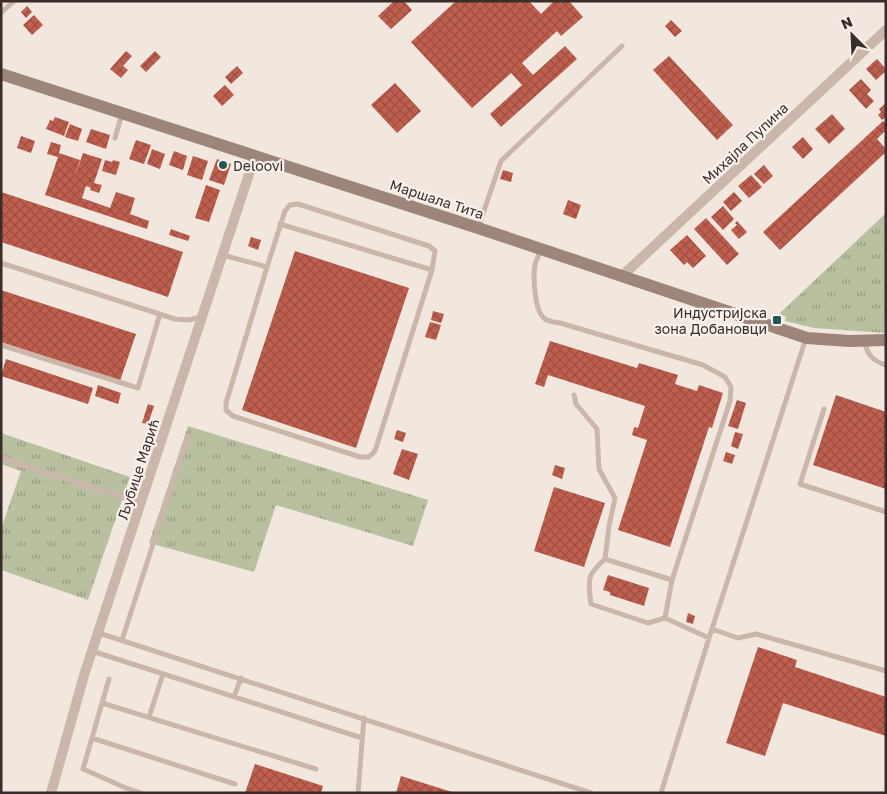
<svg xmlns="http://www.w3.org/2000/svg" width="887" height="794" viewBox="0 0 887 794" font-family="'Golos Text',sans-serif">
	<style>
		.grass { fill: url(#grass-tufts) }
		.building { fill: url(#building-cross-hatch) }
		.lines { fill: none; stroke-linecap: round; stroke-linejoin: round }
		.service { stroke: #cab6ab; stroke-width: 5 }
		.minor { stroke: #cab6ab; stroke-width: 10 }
		.secondary { stroke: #9d857c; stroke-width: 12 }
		.poi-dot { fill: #215756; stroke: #f9f1eb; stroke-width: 2 }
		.labels { text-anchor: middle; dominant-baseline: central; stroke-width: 4.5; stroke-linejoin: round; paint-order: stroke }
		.street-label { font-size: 14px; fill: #382d2a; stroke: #f9f1eb }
		.poi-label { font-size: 14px; fill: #382d2a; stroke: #f9f1eb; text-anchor: start }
	</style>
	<defs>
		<pattern id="grass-tufts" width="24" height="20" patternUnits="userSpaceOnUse" patternTransform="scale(1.25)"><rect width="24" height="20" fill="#b8c09f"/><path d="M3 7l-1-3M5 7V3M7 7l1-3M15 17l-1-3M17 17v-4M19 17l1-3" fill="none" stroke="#979c82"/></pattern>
		<pattern id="building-cross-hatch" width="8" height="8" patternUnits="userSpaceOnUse" patternTransform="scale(1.25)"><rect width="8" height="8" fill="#c05f4e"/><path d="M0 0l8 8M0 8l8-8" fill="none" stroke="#9d4f41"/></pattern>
	</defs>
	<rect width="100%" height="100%" fill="#f2e7df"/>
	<!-- grass -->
	<path class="grass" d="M886,213V333L814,328L785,321L786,317L779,314Z
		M188,426L428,500L413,546L276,505L254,572L149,543Z
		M1,433L130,477L88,600L1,570V529L21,471L1,464Z"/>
	<!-- building -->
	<path class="building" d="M394,1H404L412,10L391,29L378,16Z
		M456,1H529L541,14L554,1H569L583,17L561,36L557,31L522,63L533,75L565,46L577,59L501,127L490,114L522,85L511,73L472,108L411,42Z
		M27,6L32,12L26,18L21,12Z
		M34,15L43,25L32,35L23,25Z
		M671,20L682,31L675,37L665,26Z
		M126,51L132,56L123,66L128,70L121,78L110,69Z
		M155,51L161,57L146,72L140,66Z
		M669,56L733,125L717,140L653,70Z
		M877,59L886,69V71L876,80L866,69Z
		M237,66L243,73L231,84L225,77Z
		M861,79L871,90L867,94L874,101L866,109L849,90Z
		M395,83L421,111L397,133L371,105Z
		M225,85L234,95L222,106L213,96Z
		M886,103V117L882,120L878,115L881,112L879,109Z
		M832,114L845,129L829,144L815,129Z
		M55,117L69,122L64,136L46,129L50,120L53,121Z
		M883,121L886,124V130L877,139L886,149V152L780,250L763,232Z
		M70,124L82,129L78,141L65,137Z
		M91,129L110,135L106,149L86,142Z
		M21,136L35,141L31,153L17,148Z
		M803,137L813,149L803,159L792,147Z
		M136,140L151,145L144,164L129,159Z
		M51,142L61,145L59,153L80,160L74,179L83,153L102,159L94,183L102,185L99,193L90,190L91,188L86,186L82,198L110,208L116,192L135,198L130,214L149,221L147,229L45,195L58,157L47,154Z
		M152,149L165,154L160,169L147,164Z
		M174,151L187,156L183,170L169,165Z
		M193,156L208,161L202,180L187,175Z
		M217,159L231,164L224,185L209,180Z
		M105,160L112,162L113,160L120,162L116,175L102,171Z
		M764,165L773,176L764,184L754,174Z
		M503,170L513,173L511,182L500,179Z
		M751,175L762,187L749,198L738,186Z
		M206,185L220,190L209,222L195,218Z
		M1,192L183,252L168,297L1,242Z
		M734,192L742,201L731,211L723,202Z
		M568,200L581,205L576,219L563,214Z
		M723,206L734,219L723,230L711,217Z
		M706,218L739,254L727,265L694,229Z
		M737,221L747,232L739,239L731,230L737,225L735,223Z
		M171,229L190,236L188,241L169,235Z
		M687,235L706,256L693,268L687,262L684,265L670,250Z
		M251,237L261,240L258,250L248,246Z
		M295,251L409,288L356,448L242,410Z
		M1,290L136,334L120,381L1,342Z
		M433,311L444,314L441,323L431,320Z
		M430,322L441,325L436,340L425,337Z
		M550,341L637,368L639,363L678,375L675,384L697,391L699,385L723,393L712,428L709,427L670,547L618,530L647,440L632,435L634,427L638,428L645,406L548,375L544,387L535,384Z
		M6,359L93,388L88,404L1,376Z
		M98,385L121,393L118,404L95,396Z
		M836,395L886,412V489L813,465Z
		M737,400L746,403L738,429L728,426Z
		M148,404L154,406L148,424L142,423Z
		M397,430L406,433L403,442L394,439Z
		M735,432L743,434L738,449L731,446Z
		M402,449L418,454L409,480L393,474Z
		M726,452L735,455L732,464L723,461Z
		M555,465L565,468L562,479L552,475Z
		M554,487L605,503L584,567L534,551Z
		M608,575L649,588L644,606L610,595V592L603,590Z
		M688,613L695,616L693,624L686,622Z
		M758,647L797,660L795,667L886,697V736L783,703L765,756L726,743Z
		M255,764L323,786L321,793H245Z
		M401,776L452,792V793H396Z"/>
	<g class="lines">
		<!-- service -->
		<path class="service" d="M1,13L14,1
			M115,138L122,114
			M280,224L432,270
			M478,228L501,161L622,46
			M541,250C539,255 536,260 535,265C533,277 534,311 545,319C549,322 556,322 560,323L703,365L725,377L731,387L730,401L672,580L665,618
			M223,255L267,267L226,403V410L233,416L360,457H369L375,451L432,270L435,251L429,246L298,204L290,205L285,211L267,267
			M1,263L175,319L188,320L202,317
			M865,342C867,355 873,361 886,365
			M1,345L138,388L160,314
			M574,395L576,404L597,429L599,469L615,498L609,526L605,559C586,576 588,580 591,604L648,623L665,618L709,638
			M824,409L800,484L886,512
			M1,458L141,503
			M605,559L672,580
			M712,629L738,638L756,634L886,671
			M99,633L591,793
			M122,640L188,436
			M92,651L362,738
			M109,679L83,769L126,788L141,793
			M234,697L241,678
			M102,703L316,769
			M149,717L163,674
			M92,738L235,784
			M358,793L364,718
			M661,793L709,638L806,338"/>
		<!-- minor -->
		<path class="minor" d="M622,276L886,30
			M51,793L85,672L255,156"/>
		<!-- secondary -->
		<path class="secondary" d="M1,74L478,228L807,338L849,341L886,340"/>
	</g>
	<!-- markers -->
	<g class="poi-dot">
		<circle cx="223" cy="165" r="5"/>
		<rect x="772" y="315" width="10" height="10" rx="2.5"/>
	</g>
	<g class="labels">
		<!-- street labels -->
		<g class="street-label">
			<text transform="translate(745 143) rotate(-43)">Михајла Пупина</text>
			<text transform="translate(437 199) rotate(18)">Маршала Тита</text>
			<text transform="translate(138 469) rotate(-72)">Љубице Марић</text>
		</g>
		<!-- poi labels -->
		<g class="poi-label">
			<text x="233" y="165">Deloovi</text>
			<text x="767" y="312" text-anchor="end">Индустријска<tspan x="767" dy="16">зона Добановци</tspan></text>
		</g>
	</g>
	<!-- border -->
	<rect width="887" height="794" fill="none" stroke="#382d2a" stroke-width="5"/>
	<!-- north arrow -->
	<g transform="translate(852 35) rotate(336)" stroke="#f9f1eb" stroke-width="4" paint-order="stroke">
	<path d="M0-4L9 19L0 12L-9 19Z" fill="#382d2a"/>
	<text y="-8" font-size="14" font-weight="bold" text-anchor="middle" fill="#382d2a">N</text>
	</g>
</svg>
